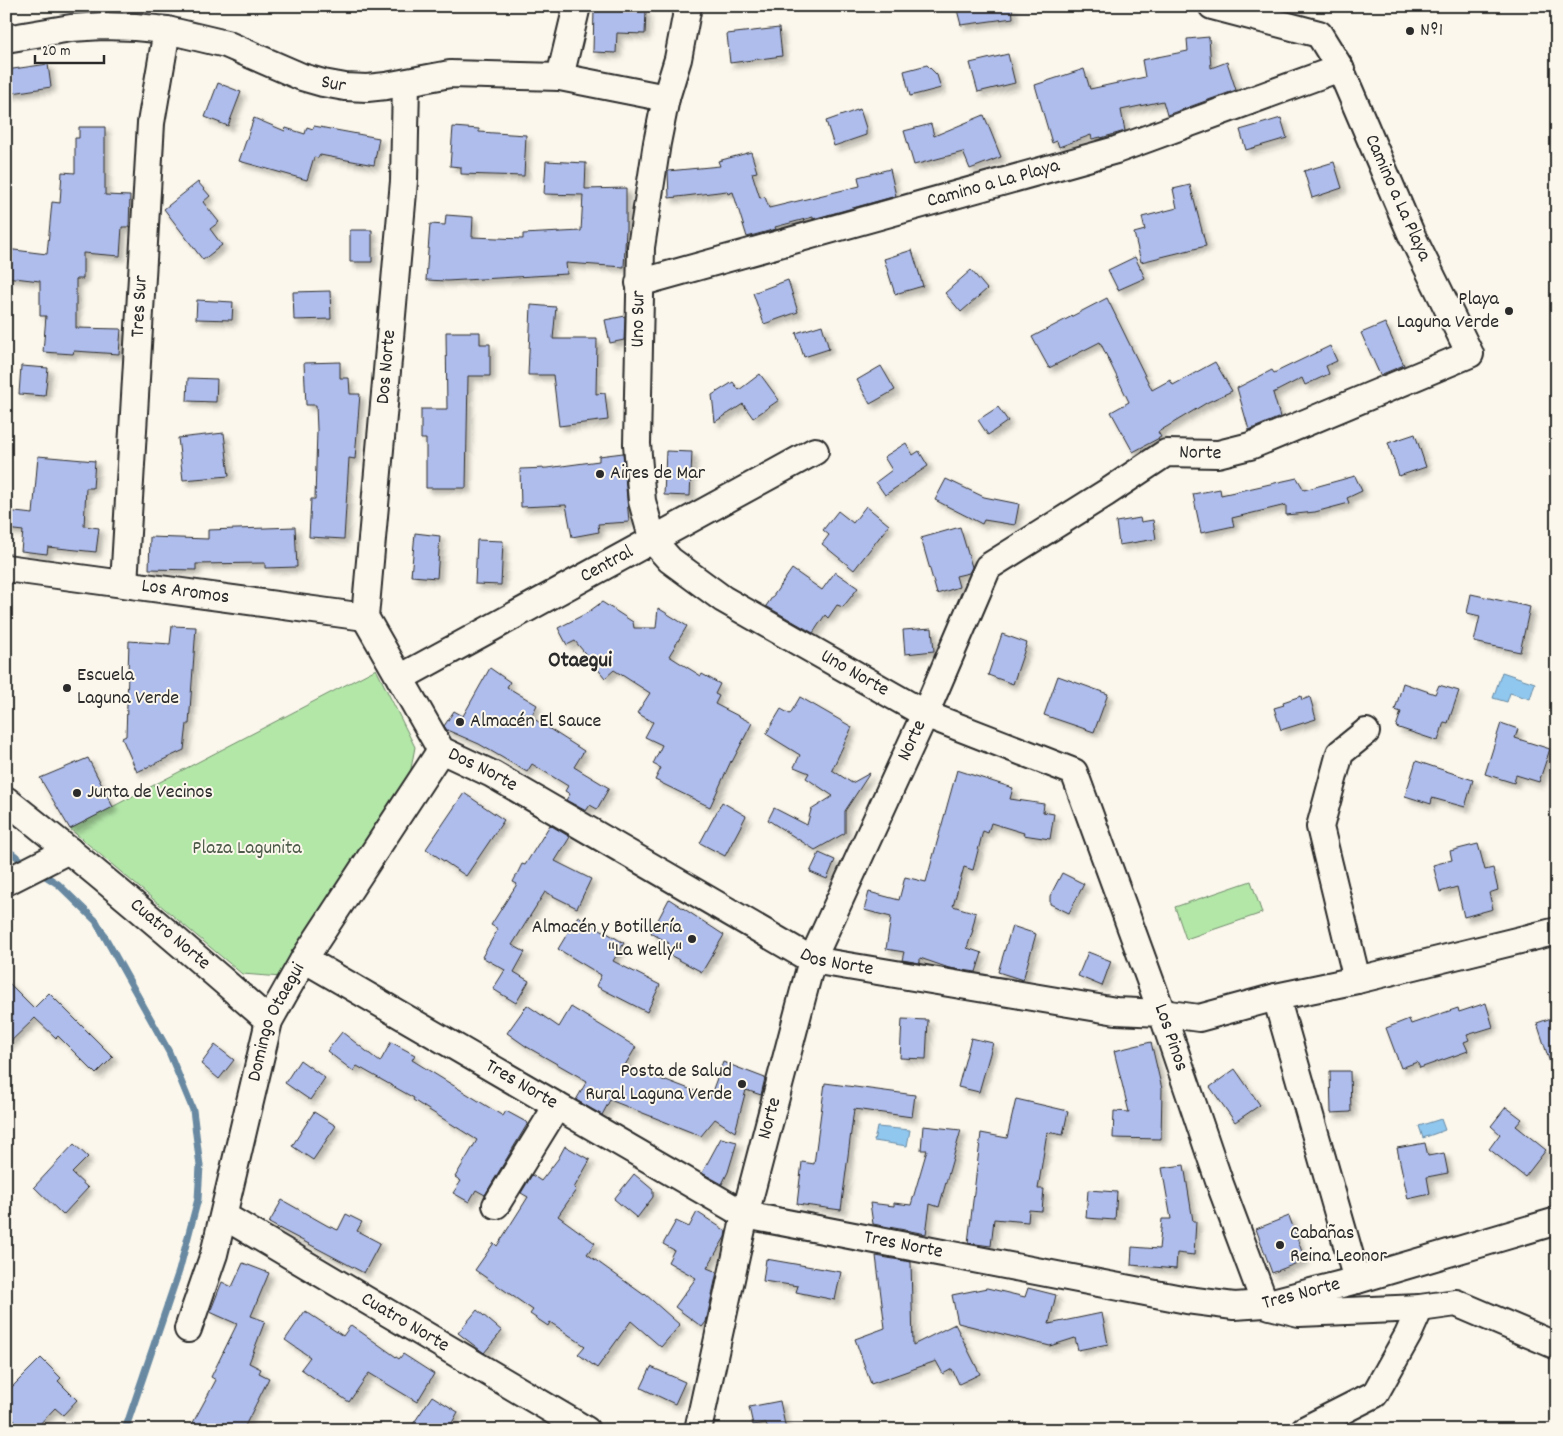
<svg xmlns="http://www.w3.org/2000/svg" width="1563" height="1436" viewBox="0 0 1563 1436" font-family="Dekko,sans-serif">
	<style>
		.green { fill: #b3e7a8; stroke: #6f896a }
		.water { fill: #90c7ef; stroke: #6889a1 }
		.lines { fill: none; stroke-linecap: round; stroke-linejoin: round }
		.stream { stroke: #6889a1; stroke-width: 7 }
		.building { fill: #afbded; stroke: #2b2b2b; filter: url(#shadow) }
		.minor-casing { stroke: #2b2b2b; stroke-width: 30 }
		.minor { stroke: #fbf7ec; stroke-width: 26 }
		.poi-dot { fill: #2b2b2b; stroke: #fbf7ec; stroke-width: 2 }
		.labels { text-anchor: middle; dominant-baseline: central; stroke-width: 4; stroke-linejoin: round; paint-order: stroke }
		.poi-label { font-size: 20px; fill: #2b2b2b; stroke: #fbf7ec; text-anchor: start }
		.street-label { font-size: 20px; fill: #2b2b2b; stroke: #fbf7ec }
		.park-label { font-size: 20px; fill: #4d5a4a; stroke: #fbf7ec }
		.quarter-label { font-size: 22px; font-weight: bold; fill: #2b2b2b; stroke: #fbf7ec }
	</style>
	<defs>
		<filter id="shadow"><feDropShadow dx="4.5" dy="4.5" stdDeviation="2.5" flood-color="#0004"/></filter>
	</defs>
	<rect width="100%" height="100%" fill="#fbf7ec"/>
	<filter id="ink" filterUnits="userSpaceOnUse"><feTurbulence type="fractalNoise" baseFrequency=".02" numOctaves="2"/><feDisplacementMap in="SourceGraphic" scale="10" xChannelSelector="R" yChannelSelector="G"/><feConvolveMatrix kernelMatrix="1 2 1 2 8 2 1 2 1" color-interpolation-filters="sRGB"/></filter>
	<g filter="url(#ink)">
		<!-- green -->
		<path class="green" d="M376,669L415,747L410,774L282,977L242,974L70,829Z
			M1251,881L1262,913L1186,939L1175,907Z"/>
		<!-- water -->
		<path class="water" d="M1502,672L1535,683L1530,699L1510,693L1507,702L1493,698Z
			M1441,1119L1445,1130L1423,1138L1419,1126Z
			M877,1127L910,1130L907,1146L874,1141Z"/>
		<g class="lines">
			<!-- stream -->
			<path class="stream" d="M6,849L28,865
				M39,872L58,884L96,921L169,1052L193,1110L200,1166L198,1199L179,1271L125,1430"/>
		</g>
		<!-- building -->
		<path class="building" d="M956,6H1012L1013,18L961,25Z
			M594,9L646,11L645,34L617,33L616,53L593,52Z
			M779,28L782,56L730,63L727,34Z
			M1209,37L1211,68L1227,62L1236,90L1167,115L1163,101L1121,110L1125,131L1101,138V137L1092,139L1091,135L1059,147L1057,141L1052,143L1035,85L1084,69L1090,89L1145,77L1142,60L1188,51L1187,39Z
			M1008,54L1015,83L978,92L970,63Z
			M48,64L51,87L6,94V70Z
			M927,65L937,75L941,88L910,96L904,71Z
			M218,83L241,92L228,126L205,117Z
			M860,109L866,128V135L834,146L826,121Z
			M984,115L1001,157L970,169L963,152L914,165L904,131L931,124L934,136Z
			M254,118L285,131L286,128L305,134L307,127L313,129L314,126L379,138L374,165L320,155L318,158L314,157L307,180L239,161Z
			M1281,118L1287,138L1246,150L1240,130Z
			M79,127H105V195L130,196L129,227H122L120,256L83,253V279H76V328L121,329L119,354L74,351L73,354L43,352L46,316H40V281L6,277V249L47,254L52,202L60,203L62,172L75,173V138H79Z
			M453,127L479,129V132L526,135L524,176L461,174V167L450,166Z
			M751,152L757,172L752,173L760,198L765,197L769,208L860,186L858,177L890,169L896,196L813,219V217L775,227L776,229L747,237L733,192L728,194L727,191L669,198L668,171L720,166L718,161Z
			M546,161L586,163L585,189L626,188V229L624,267L566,263L567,274L447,281L426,280L430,224L445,225L446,215L473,217L472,237L523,239V234L581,231L583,195L544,194Z
			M1334,162L1342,188L1312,198L1304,171Z
			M198,182L210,196L203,202L219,222L210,229L222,245L203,260L164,209Z
			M1190,185L1206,246L1141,262L1134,233L1145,230L1142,217L1177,208L1173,189Z
			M350,230H372V262H350Z
			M912,250L923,286L895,294L884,259Z
			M1135,257L1145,278L1118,290L1108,270Z
			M971,270L987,289L961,312L945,293Z
			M788,280L798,312L764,324L753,293Z
			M330,291L331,319L294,320L293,292Z
			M1107,298L1152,390L1170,380L1173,385L1215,362L1232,391L1208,402L1158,432L1161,437L1133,452L1111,412L1129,402L1100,342L1049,368L1032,337Z
			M197,300L233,302L232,320L196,319Z
			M531,305L556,307L553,339H597L596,394L605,393L608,420L559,426L553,375H528Z
			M625,316L624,340L610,343L605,320Z
			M1385,323L1404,365L1380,375L1361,333Z
			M822,325L829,349L804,357L796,333Z
			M446,332H480V344H490V376H468L466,488H426V439H421V409H447Z
			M1330,346L1337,361L1326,366L1329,374L1305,385L1302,378L1273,393L1280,417L1249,430L1237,388L1272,370L1274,373Z
			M340,362V378H349L350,394H360L355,459L349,458L344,539L309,537L311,499H315L317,430L316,405H306L304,363Z
			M21,366L48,368L45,396L19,394Z
			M881,366L895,390L870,404L857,380Z
			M760,374L779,400L753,418L743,404L715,422L712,395L733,382L739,390Z
			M188,378L217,379L216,402L187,401Z
			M998,407L1008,421L988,435L978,420Z
			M224,433L229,476L183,480L178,438Z
			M1415,434L1426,467L1399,476L1388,443Z
			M906,443L913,455L919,451L928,466L885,495L876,482L892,470L884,457Z
			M666,451L692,452L690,496L664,495Z
			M623,453L629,522L598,524L599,532L572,537L566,505L521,507L520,469L547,468L599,461V456Z
			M38,456L95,461L93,488H86L84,526L99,528L96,552L48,547L47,554L21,551L23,531L6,529V511L33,514Z
			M1355,476L1362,491L1347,498L1349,503L1315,512L1286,515V505L1232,518L1234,526L1201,533L1193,494L1220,489L1221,495L1297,478L1304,490Z
			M946,479L984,497L1019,504L1015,525L984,520L982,524L935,500Z
			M866,506L889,525L854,570L822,544L829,535L823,530L838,511L853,523Z
			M1140,518L1141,522L1153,520L1156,539L1119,545L1116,522Z
			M295,527L297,567L265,568V563L196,564V570L149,569L150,537L208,539V530Z
			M960,527L972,567L969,573L956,576L959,587L937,594L921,538Z
			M415,533L440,536L437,578L411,576Z
			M477,540L503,541L501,585L475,584Z
			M792,569L822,590L835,572L858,588L843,607L837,605L828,618L825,615L813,633L766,606Z
			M1471,594L1530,607L1520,652L1474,642L1480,616L1467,613Z
			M602,602L633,622L634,628H656L658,608L687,626L669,656L701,676L702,674L720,684L715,694L719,696L715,704L752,723L732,762L731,761L710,807L655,780L661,768L653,764L662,745L645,737L653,722L637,713L650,693L614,670L605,678L575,641L567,645L558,628L587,613Z
			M172,626L196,627L189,724H187L184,750L137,772L122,738L126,736L129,641L170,644Z
			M932,628L934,651L905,654L903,630Z
			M1002,634L1027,643L1013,684L988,675Z
			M490,668L510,682L507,687L537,705L531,717L584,751L574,767L609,788L597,809L590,805L586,811L566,800L570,794L565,791L568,786L532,764L527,772L479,744L447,730L444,726L454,711L463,716Z
			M1058,676L1108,694L1094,732L1044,715Z
			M1403,683L1435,694L1439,685L1459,691L1448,723L1444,722L1438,741L1396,727L1401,712L1395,710Z
			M1301,696L1302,700L1310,697L1316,719L1281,730L1274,708L1284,705L1283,702Z
			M800,697L852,727L832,770L852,783L870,773L845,811V833L815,850L768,820L774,808L807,825L811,810L833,796L806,778L809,773L794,767L800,755L766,734L781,709L790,714Z
			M1501,723L1518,729L1515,738L1550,749L1539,782L1516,775L1514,783L1485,774Z
			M88,758L113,807L70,829L40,778Z
			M1416,761L1473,780L1465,807L1432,798L1431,804L1405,796Z
			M957,770L1013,788L1010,799L1044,804L1043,812L1054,814L1050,839L1023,835L1024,833L991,823L988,833L983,831L973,870L964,867L953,906L976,913L972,930H973L967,948L982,953L976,972L949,968L920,958V963L902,960L904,952L886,949L891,917L864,910L869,892L899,900L905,877L926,882Z
			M464,793L504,820L466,876L426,849Z
			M722,802L746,816L725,856L700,843Z
			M550,825L570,837L555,861L591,879L577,908L545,892L512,945L525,952L514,972L529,981L516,1003L493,989L505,970L482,957L498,929L491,925L517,884L513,882L522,864L525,865Z
			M1478,844L1485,870L1493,868L1498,890L1489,893L1493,909L1464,917L1457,887L1440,892L1433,865L1452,860L1450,851Z
			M819,853L835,860L827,879L810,872Z
			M1062,873L1084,884L1069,913L1050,904V896Z
			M669,899L724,935L702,972L664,952L669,943L651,933Z
			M578,916L624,943L613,961L660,985L647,1012L596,986L601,975L558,949Z
			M1012,926L1036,934L1023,980L998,972Z
			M1088,952L1111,961L1102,986L1078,976Z
			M6,980L34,1008L49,993L113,1057L96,1074L58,1036L56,1038L35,1018L6,1046Z
			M1486,1003L1493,1027L1467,1035L1469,1040L1464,1042L1468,1051L1420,1068L1417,1062L1401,1068L1386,1028L1409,1019L1411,1024L1458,1008L1459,1012Z
			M527,1005L559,1027L571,1007L636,1047L625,1065L665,1081L666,1080L710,1097L723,1062L765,1078L761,1095L746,1090L735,1132L715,1119L701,1136L610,1100L602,1115L576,1100L587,1081L527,1047L507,1033Z
			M1557,1016V1071L1553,1072L1537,1023Z
			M902,1019L928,1020L926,1059L900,1058Z
			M342,1032L380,1062L391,1042L415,1055L412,1060L503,1116L506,1111L528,1123L485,1195L476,1190L469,1202L453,1193L461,1181L455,1177L477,1140L413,1100L414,1098L357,1066L353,1071L327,1051Z
			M971,1038L993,1043L979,1092L958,1087Z
			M1151,1042L1162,1089L1161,1139L1113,1138L1114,1111L1129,1112L1114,1051Z
			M215,1045L234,1060L219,1079L201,1064Z
			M300,1060L325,1078L310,1100L285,1083Z
			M1235,1069L1260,1105L1235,1122L1210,1087Z
			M1330,1071H1350L1351,1112L1331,1113Z
			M825,1083L915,1095L912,1117L854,1109L841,1210L797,1204L802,1162L814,1164Z
			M1016,1099L1068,1111L1063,1135L1047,1132L1038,1189H1044L1042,1211L1029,1210L1028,1222L994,1219L991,1246L968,1243L981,1133L1007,1138Z
			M1506,1107L1522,1119L1516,1126L1546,1150L1525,1177L1489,1149L1500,1134L1491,1126Z
			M314,1112L336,1126L313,1160L292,1146Z
			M923,1126L961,1130L939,1207L930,1204L926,1234L873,1224L870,1203L894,1206V1203L911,1205L927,1150H921Z
			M721,1138L737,1142L728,1172L722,1184L702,1173Z
			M1425,1143L1428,1156L1444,1153L1448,1173L1427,1177L1430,1194L1408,1199L1397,1148Z
			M74,1144L88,1157L72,1173L88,1188L63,1215L34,1187Z
			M565,1146L590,1160L574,1188L576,1190L558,1216L595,1243L587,1254L644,1295L645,1294L680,1325L661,1347L631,1321L597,1368L578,1354L585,1346L550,1322L548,1326L530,1314L533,1310L475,1270L494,1243L497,1246L528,1197L521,1193L532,1175L541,1181L558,1159Z
			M1184,1165L1193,1221H1196L1194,1255L1177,1253L1176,1269L1131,1265L1132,1247L1159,1249L1162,1219H1171L1162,1168Z
			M634,1174L653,1190V1197L637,1218L614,1199Z
			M1088,1190L1117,1192L1115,1220L1086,1218Z
			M282,1200L328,1226L338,1230L346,1214L362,1222L357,1231L380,1243L364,1273L269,1223Z
			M697,1212L726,1231L725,1237L707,1268L717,1272L706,1322L702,1327L675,1307L696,1278L668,1262L674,1250L663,1244L676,1221L689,1227Z
			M1289,1216L1305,1260L1272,1273L1256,1229Z
			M876,1256L911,1262L913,1345L955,1324L980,1374L959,1384L952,1369L943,1374L936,1361L871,1384L855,1339L885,1328Z
			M766,1259L841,1272L835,1300L796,1292L798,1286L763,1281Z
			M243,1263L269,1273L251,1316L265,1321L249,1363L261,1369L259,1373L269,1378L243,1430H189L216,1380L211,1377L237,1324L210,1312L222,1282L232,1287Z
			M987,1288L1025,1297L1028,1288L1056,1295L1049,1324L1102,1313L1108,1344L1078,1350L1075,1338L1050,1346L958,1323L952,1295Z
			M477,1310L502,1331L484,1353L458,1333Z
			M305,1311L343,1336L351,1325L399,1359L403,1354L434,1374L417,1402L369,1373L349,1402L301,1369L310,1357L285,1340Z
			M41,1358L61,1378L58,1381L77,1400L63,1415L55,1408L34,1430H6L15,1420L6,1412V1393Z
			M651,1367L685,1382L675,1404L641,1388Z
			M432,1396L458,1412L448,1430H409Z
			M780,1401L786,1430H768L766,1423L753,1425L749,1407Z"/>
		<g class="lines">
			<!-- minor casing -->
			<g class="minor-casing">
				<g id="minor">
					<path id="s1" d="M688,6L678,59L666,98L657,143L641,247L637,444L642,501L653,541L670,560L723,599L925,714L1074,772L1162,1013L1220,1184L1265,1304"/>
					<path id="s2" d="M6,39L71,28L103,26L135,27L167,30L226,44L302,77L323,83L345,87L367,88L386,86L450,74L560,77L666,98"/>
					<path d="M560,77L577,6"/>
					<path id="s3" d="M406,83L404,181L365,617L441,750L492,774L812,960L1116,1011L1162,1013L1199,1018L1276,997L1357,980L1557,931"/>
					<path id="s4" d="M639,283L1116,150L1340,68"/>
					<path id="s5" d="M6,568L365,617"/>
					<path id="s6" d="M124,584L151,123L167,30"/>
					<path id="s7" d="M400,678L815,451"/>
					<path id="s8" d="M6,800C96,871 183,945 269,1021"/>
					<path d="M6,882L69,850"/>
					<path id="s9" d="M304,959L745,1215L1187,1300L1234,1306L1265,1304L1357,1280L1557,1221"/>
					<path d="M1357,980L1320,827L1340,753L1366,732"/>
					<path d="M1276,997L1357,1280"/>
					<path d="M496,1205L557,1106"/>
					<path id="s10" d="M224,1216L586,1430"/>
					<path d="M1270,1306L1299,1313L1420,1308L1456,1303L1557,1346"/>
					<path id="s11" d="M188,1329L214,1254L269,1021L304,959L441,750"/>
					<path id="s12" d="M698,1430L745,1215L812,960L925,714L988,567L1106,493L1166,453L1218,454L1250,446L1470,354L1412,236L1340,68L1319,34L1212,6"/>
					<path d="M1304,1430L1375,1394L1408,1335L1420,1308"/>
				</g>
			</g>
			<!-- minor -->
			<use href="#minor" class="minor"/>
		</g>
	</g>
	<!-- markers -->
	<g class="poi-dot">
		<circle cx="1410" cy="31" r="5"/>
		<circle cx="1509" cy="311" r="5"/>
		<circle cx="600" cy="474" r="5"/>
		<circle cx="67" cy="688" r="5"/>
		<circle cx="460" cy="722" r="5"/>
		<circle cx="77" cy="793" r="5"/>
		<circle cx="692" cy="939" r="5"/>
		<circle cx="742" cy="1084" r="5"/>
		<circle cx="1280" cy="1245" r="5"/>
	</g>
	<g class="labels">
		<!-- poi labels -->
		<g class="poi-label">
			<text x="1420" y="31">Nº1</text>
			<text x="1499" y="300" text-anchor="end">Playa<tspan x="1499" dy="23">Laguna Verde</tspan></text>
			<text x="610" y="474">Aires de Mar</text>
			<text x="77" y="676">Escuela<tspan x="77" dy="23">Laguna Verde</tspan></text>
			<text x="470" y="722">Almacén El Sauce</text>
			<text x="87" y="793">Junta de Vecinos</text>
			<text x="682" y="928" text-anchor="end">Almacén y Botillería<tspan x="682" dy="23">"La Welly"</tspan></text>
			<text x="732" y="1072" text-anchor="end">Posta de Salud<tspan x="732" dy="23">Rural Laguna Verde</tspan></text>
			<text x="1290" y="1234">Cabañas<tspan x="1290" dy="23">Reina Leonor</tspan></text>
		</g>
		<!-- street labels -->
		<g class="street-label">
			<text stroke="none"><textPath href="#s2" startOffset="338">Sur</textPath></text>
			<text stroke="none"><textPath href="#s4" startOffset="368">Camino a La Playa</textPath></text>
			<text transform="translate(1397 198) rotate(66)">Camino a La Playa</text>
			<text stroke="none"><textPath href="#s6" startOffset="278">Tres Sur</textPath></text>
			<text transform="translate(639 319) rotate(-89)">Uno Sur</text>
			<text transform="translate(387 367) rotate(-85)">Dos Norte</text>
			<text stroke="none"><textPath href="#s12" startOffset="1160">Norte</textPath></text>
			<text stroke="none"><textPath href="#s7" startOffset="236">Central</textPath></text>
			<text stroke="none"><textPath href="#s5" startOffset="181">Los Aromos</textPath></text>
			<text stroke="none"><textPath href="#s1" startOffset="784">Uno Norte</textPath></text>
			<text stroke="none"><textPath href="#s12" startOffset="725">Norte</textPath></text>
			<text stroke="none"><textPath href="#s3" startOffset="735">Dos Norte</textPath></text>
			<text stroke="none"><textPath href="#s8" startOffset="212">Cuatro Norte</textPath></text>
			<text stroke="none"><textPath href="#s3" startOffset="1140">Dos Norte</textPath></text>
			<text stroke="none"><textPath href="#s11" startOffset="320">Domingo Otaegui</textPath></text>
			<text stroke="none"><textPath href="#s1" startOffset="1308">Los Pinos</textPath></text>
			<text stroke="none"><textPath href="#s9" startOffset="251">Tres Norte</textPath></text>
			<text stroke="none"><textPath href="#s12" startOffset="320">Norte</textPath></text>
			<text stroke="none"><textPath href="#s9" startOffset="671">Tres Norte</textPath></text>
			<text stroke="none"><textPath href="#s9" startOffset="1076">Tres Norte</textPath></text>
			<text stroke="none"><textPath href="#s10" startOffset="210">Cuatro Norte</textPath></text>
		</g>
		<!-- park labels -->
		<g class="park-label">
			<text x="247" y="849">Plaza Lagunita</text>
		</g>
		<!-- quarter labels -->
		<g class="quarter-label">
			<text x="580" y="661">Otaegui</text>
		</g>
	</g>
	<!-- margin -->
	<rect width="1563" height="1436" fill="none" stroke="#fbf7ec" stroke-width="25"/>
	<rect x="12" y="12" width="1538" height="1411" fill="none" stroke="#2b2b2b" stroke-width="2" filter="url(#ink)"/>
	<!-- scale -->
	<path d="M35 55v8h69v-8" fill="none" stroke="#2b2b2b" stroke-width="2.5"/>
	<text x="42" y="55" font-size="15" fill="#2b2b2b" stroke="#fbf7ec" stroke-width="4" paint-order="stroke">20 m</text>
</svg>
